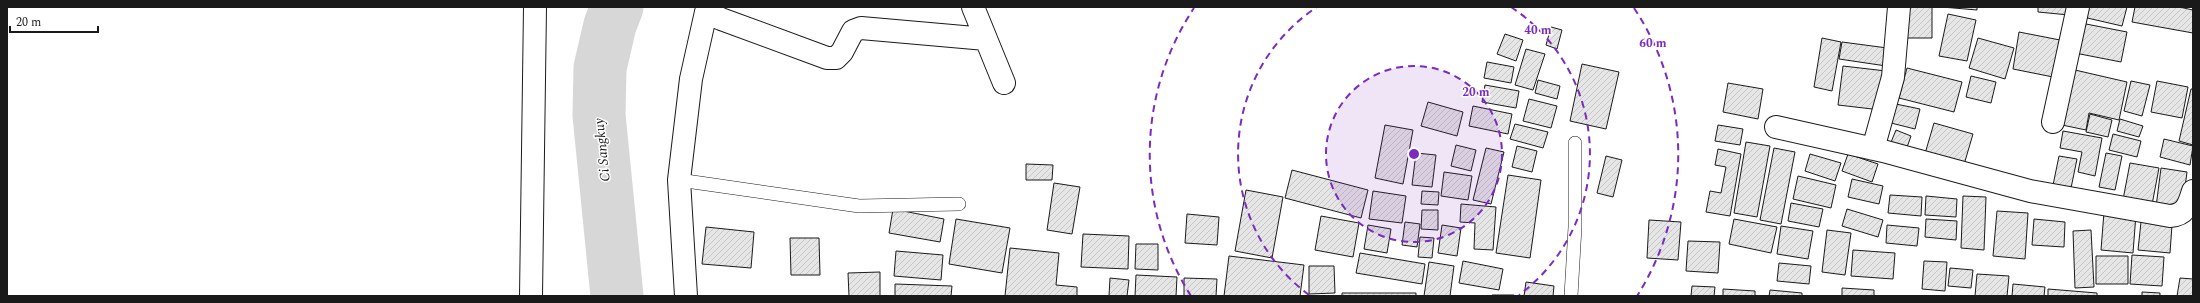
<svg xmlns="http://www.w3.org/2000/svg" width="2200" height="303" viewBox="0 0 2200 303" font-family="Spectral,serif">
	<style>
		.lines { fill: none; stroke-linecap: round; stroke-linejoin: round }
		.river { stroke: #d7d7d7; stroke-width: 53 }
		.building { fill: url(#building-hatch); stroke: #1a1a1a }
		.service-casing { stroke: #1a1a1a; stroke-width: 14 }
		.minor-casing { stroke: #1a1a1a; stroke-width: 24 }
		.service { stroke: #fff; stroke-width: 13 }
		.minor { stroke: #fff; stroke-width: 22 }
		.ring { fill: none; stroke: #7b2cbf; stroke-width: 2; stroke-dasharray: 7 5 }
		.labels { text-anchor: middle; dominant-baseline: central; stroke-width: 3; stroke-linejoin: round; paint-order: stroke }
		.water-label { font-size: 14px; font-style: italic; fill: #1a1a1a; stroke: #fff }
		.centre { fill: #7b2cbf; stroke: #fff; stroke-width: 2 }
		.ring-label { font-size: 12px; text-anchor: middle; font-weight: bold; fill: #7b2cbf; stroke: #fff; stroke-width: 3; stroke-linejoin: round; paint-order: stroke }
	</style>
	<defs>
		<pattern id="building-hatch" width="6" height="6" patternUnits="userSpaceOnUse"><rect width="6" height="6" fill="#e6e6e6"/><path d="M-1 1l2-2M0 6l6-6M5 7l2-2" fill="none" stroke="#c5c5c5"/></pattern>
	</defs>
	<rect width="100%" height="100%" fill="#fff"/>
	<g class="lines">
		<!-- river -->
		<path class="river" d="M617,296L599,115L600,68L610,25L617,7"/>
	</g>
	<!-- building -->
	<path class="building" d="M1901,7H1932V38H1901Z
		M1942,7H1977V10Z
		M2038,7H2070L2069,15L2038,12Z
		M2085,7H2127L2122,26L2083,17Z
		M2135,7H2179L2193,10V33L2132,22Z
		M1948,14L1976,20L1967,61L1939,56Z
		M2081,23L2127,32L2121,62L2075,53Z
		M1551,27L1562,30L1557,49L1546,45Z
		M2019,32L2060,40L2053,77L2013,69Z
		M1505,34L1523,40L1516,61L1497,54Z
		M1822,38L1841,42L1832,91L1814,87Z
		M1978,38L2014,48L2005,79L1969,68Z
		M1842,42L1895,49L1893,67L1839,59Z
		M1526,49L1545,54L1533,90L1515,85Z
		M1487,62L1514,67L1511,83L1484,78Z
		M1582,64L1619,72L1606,129L1570,121Z
		M1843,66L1886,71L1881,110L1838,105Z
		M1907,68L1962,82L1954,112L1899,98Z
		M2075,70L2127,82L2119,120L2089,113L2086,130L2062,125Z
		M1971,76L1996,82L1991,103L1966,97Z
		M1538,80L1560,86L1557,99L1535,93Z
		M2131,81L2150,85L2142,116L2124,111Z
		M2157,81L2188,87L2182,118L2151,112Z
		M1728,83L1763,89L1758,119L1723,112Z
		M1485,85L1519,91L1516,108L1482,102Z
		M2191,89H2193V145L2179,141Z
		M1529,99L1557,106L1551,128L1523,121Z
		M1428,102L1463,112L1457,136L1421,126Z
		M1891,103L1920,109L1915,129L1887,122Z
		M1473,106L1512,114L1508,134L1469,126Z
		M2090,114L2112,120L2108,137L2086,132Z
		M2120,119L2143,126L2139,137L2117,131Z
		M1934,123L1973,134L1963,168L1924,157Z
		M1515,124L1548,132L1543,148L1510,139Z
		M1385,125L1413,130L1403,184L1375,178Z
		M1718,125L1743,129L1740,145L1715,141Z
		M1896,130L1911,136L1905,153L1889,147Z
		M2063,131L2102,138L2095,176L2078,172L2082,152L2060,148Z
		M2113,134L2141,141L2137,157L2109,150Z
		M2164,139L2193,146L2190,165L2160,157Z
		M1746,142L1770,146L1757,217L1734,213Z
		M1456,145L1476,150L1471,171L1451,166Z
		M1517,146L1537,151L1532,172L1512,167Z
		M1486,148L1504,152L1491,204L1473,200Z
		M1774,148L1795,152L1781,224L1760,220Z
		M1718,149L1741,154L1730,216L1706,212L1710,191L1721,193L1726,167L1715,165Z
		M1416,153L1436,155L1432,187L1412,185Z
		M2106,153L2122,156L2115,190L2099,187Z
		M1810,154L1841,163L1835,181L1805,171Z
		M1848,154L1878,164L1872,182L1842,171Z
		M1606,156L1622,160L1613,197L1597,193Z
		M2059,156L2077,159L2070,193L2052,190Z
		M2130,163L2159,168L2151,210L2122,205Z
		M1026,164L1053,165L1052,180H1026Z
		M2161,168L2187,172L2182,210L2156,207Z
		M1292,170L1368,190L1361,218L1285,198Z
		M1444,172L1472,176L1468,200L1441,196Z
		M1508,175L1541,180L1530,258L1496,253Z
		M1798,176L1836,185L1831,208L1793,199Z
		M1852,179L1883,186L1879,204L1848,197Z
		M1054,183L1080,187L1072,234L1047,230Z
		M1246,190L1283,197L1272,258L1235,251Z
		M1373,191L1406,196L1402,223L1369,219Z
		M1422,191L1439,192L1438,205L1421,204Z
		M1890,195L1922,197L1921,216L1888,213Z
		M1926,196L1957,199L1956,217L1925,215Z
		M1963,196L1986,197L1984,250L1961,248Z
		M1791,203L1823,209L1819,227L1788,221Z
		M1461,204L1496,207L1493,250L1474,249L1475,223L1460,222Z
		M893,209L944,219L940,242L889,233Z
		M1847,209L1883,220L1878,237L1842,226Z
		M1422,210H1438V230L1421,229Z
		M1997,211L2028,213L2025,259L1993,256Z
		M2104,212L2136,214L2133,253L2101,250Z
		M1187,214L1219,217L1217,245L1185,243Z
		M1321,216L1359,223L1353,257L1315,250Z
		M956,219L1010,228L1002,273L949,264Z
		M1734,219L1777,227L1771,253L1729,244Z
		M1926,219L1957,221L1956,240L1925,237Z
		M2034,219L2065,222L2064,247L2032,245Z
		M1649,220L1681,222L1678,260L1647,258Z
		M1405,222L1420,224L1417,247L1402,245Z
		M2141,222L2172,225L2170,253L2138,250Z
		M1368,225L1391,229L1387,253L1364,249Z
		M1442,225L1461,228L1457,256L1438,253Z
		M1887,225L1919,228L1917,246L1886,243Z
		M1781,226L1813,231L1808,259L1777,254Z
		M706,227L754,232L751,268L702,264Z
		M1827,230L1851,233L1845,275L1822,272Z
		M2091,230L2094,287L2075,288L2073,231Z
		M1083,234L1129,236L1128,269L1081,267Z
		M1420,237L1434,238L1432,258L1418,257Z
		M790,238H819L820,275H791Z
		M1688,241L1720,242L1718,273L1686,271Z
		M1136,244H1158V270L1135,269Z
		M1010,248L1059,253L1056,285L1077,287V296H1005Z
		M1853,250L1895,253L1893,279L1851,276Z
		M896,251L943,255L941,280L894,276Z
		M1360,253L1425,264L1422,284L1356,273Z
		M2132,255L2164,257L2162,286L2130,284Z
		M1229,256L1304,265L1300,296H1224Z
		M2096,256H2128V284H2096Z
		M1463,261L1503,269L1499,290L1459,283Z
		M1924,261L1947,262L1945,291L1922,289Z
		M1429,262L1454,266L1450,296H1424Z
		M1779,263L1811,266L1809,284L1777,281Z
		M1309,266H1334L1335,293L1309,294Z
		M1950,268L1973,270L1971,288L1948,286Z
		M880,272V296H849L848,273Z
		M1977,274L2009,276L2007,296H1975Z
		M1136,275L1177,277L1176,296H1135Z
		M1110,278L1129,280L1127,296H1109Z
		M1184,278L1217,279L1216,296H1184Z
		M2180,278L2193,279V296H2177Z
		M1526,282L1554,286L1553,296H1524Z
		M895,284L952,286L951,296H895Z
		M2013,284L2045,287L2044,296H2012Z
		M1692,286L1715,287L1714,296H1691Z
		M1842,288L1874,290V296H1842Z
		M1723,289L1755,291V296H1723Z
		M2048,289L2097,293V296H2048Z
		M1770,290L1802,293V296H1769Z
		M2142,292L2160,293V296H2142Z
		M1342,293H1416V296H1342Z
		M1492,295H1514V296H1492Z"/>
	<g class="lines">
		<!-- service casing -->
		<g class="service-casing">
			<path id="service" d="M679,180L859,206L959,204
				M1571,296L1575,227V143"/>
		</g>
		<!-- minor casing -->
		<g class="minor-casing">
			<path id="minor" d="M973,7L1004,83
				M706,12L721,19L827,58H836L842,52L853,31L861,28L986,39
				M2053,122L2078,7
				M1776,127L1883,151L2030,191L2170,216C2186,215 2189,204 2193,191
				M1873,149L1893,77L1899,7
				M531,296L535,7
				M686,296L679,180L691,79L706,12L709,7"/>
		</g>
		<!-- service -->
		<use href="#service" class="service"/>
		<!-- minor -->
		<use href="#minor" class="minor"/>
	</g>
	<!-- distance rings -->
	<circle cx="1414" cy="154" r="88" fill="#7b2cbf" fill-opacity=".12"/>
	<g class="ring">
		<circle cx="1414" cy="154" r="88"/>
		<path d="M1309 295A176 176 0 0 1 1317 7M1511 7A176 176 0 0 1 1519 295"/>
		<path d="M1191 296A264 264 0 0 1 1194 8M1634 8A264 264 0 0 1 1637 296"/>
	</g>
	<g class="labels">
		<!-- water labels -->
		<g class="water-label">
			<text transform="translate(602 150) rotate(-96)">Ci Sangkuy</text>
		</g>
	</g>
	<circle cx="1414" cy="154" r="6" class="centre"/>
	<g class="ring-label">
		<text x="1538" y="34">40 m</text>
		<text x="1653" y="47">60 m</text>
		<text x="1476" y="96">20 m</text>
	</g>
	<!-- border -->
	<rect width="2200" height="303" fill="none" stroke="#1a1a1a" stroke-width="16"/>
	<!-- scale -->
	<path d="M10 26v6h88v-6" fill="none" stroke="#1a1a1a" stroke-width="2"/>
	<text x="16" y="26" font-size="12" fill="#1a1a1a" stroke="#ffffff" stroke-width="3" paint-order="stroke">20 m</text>
</svg>
